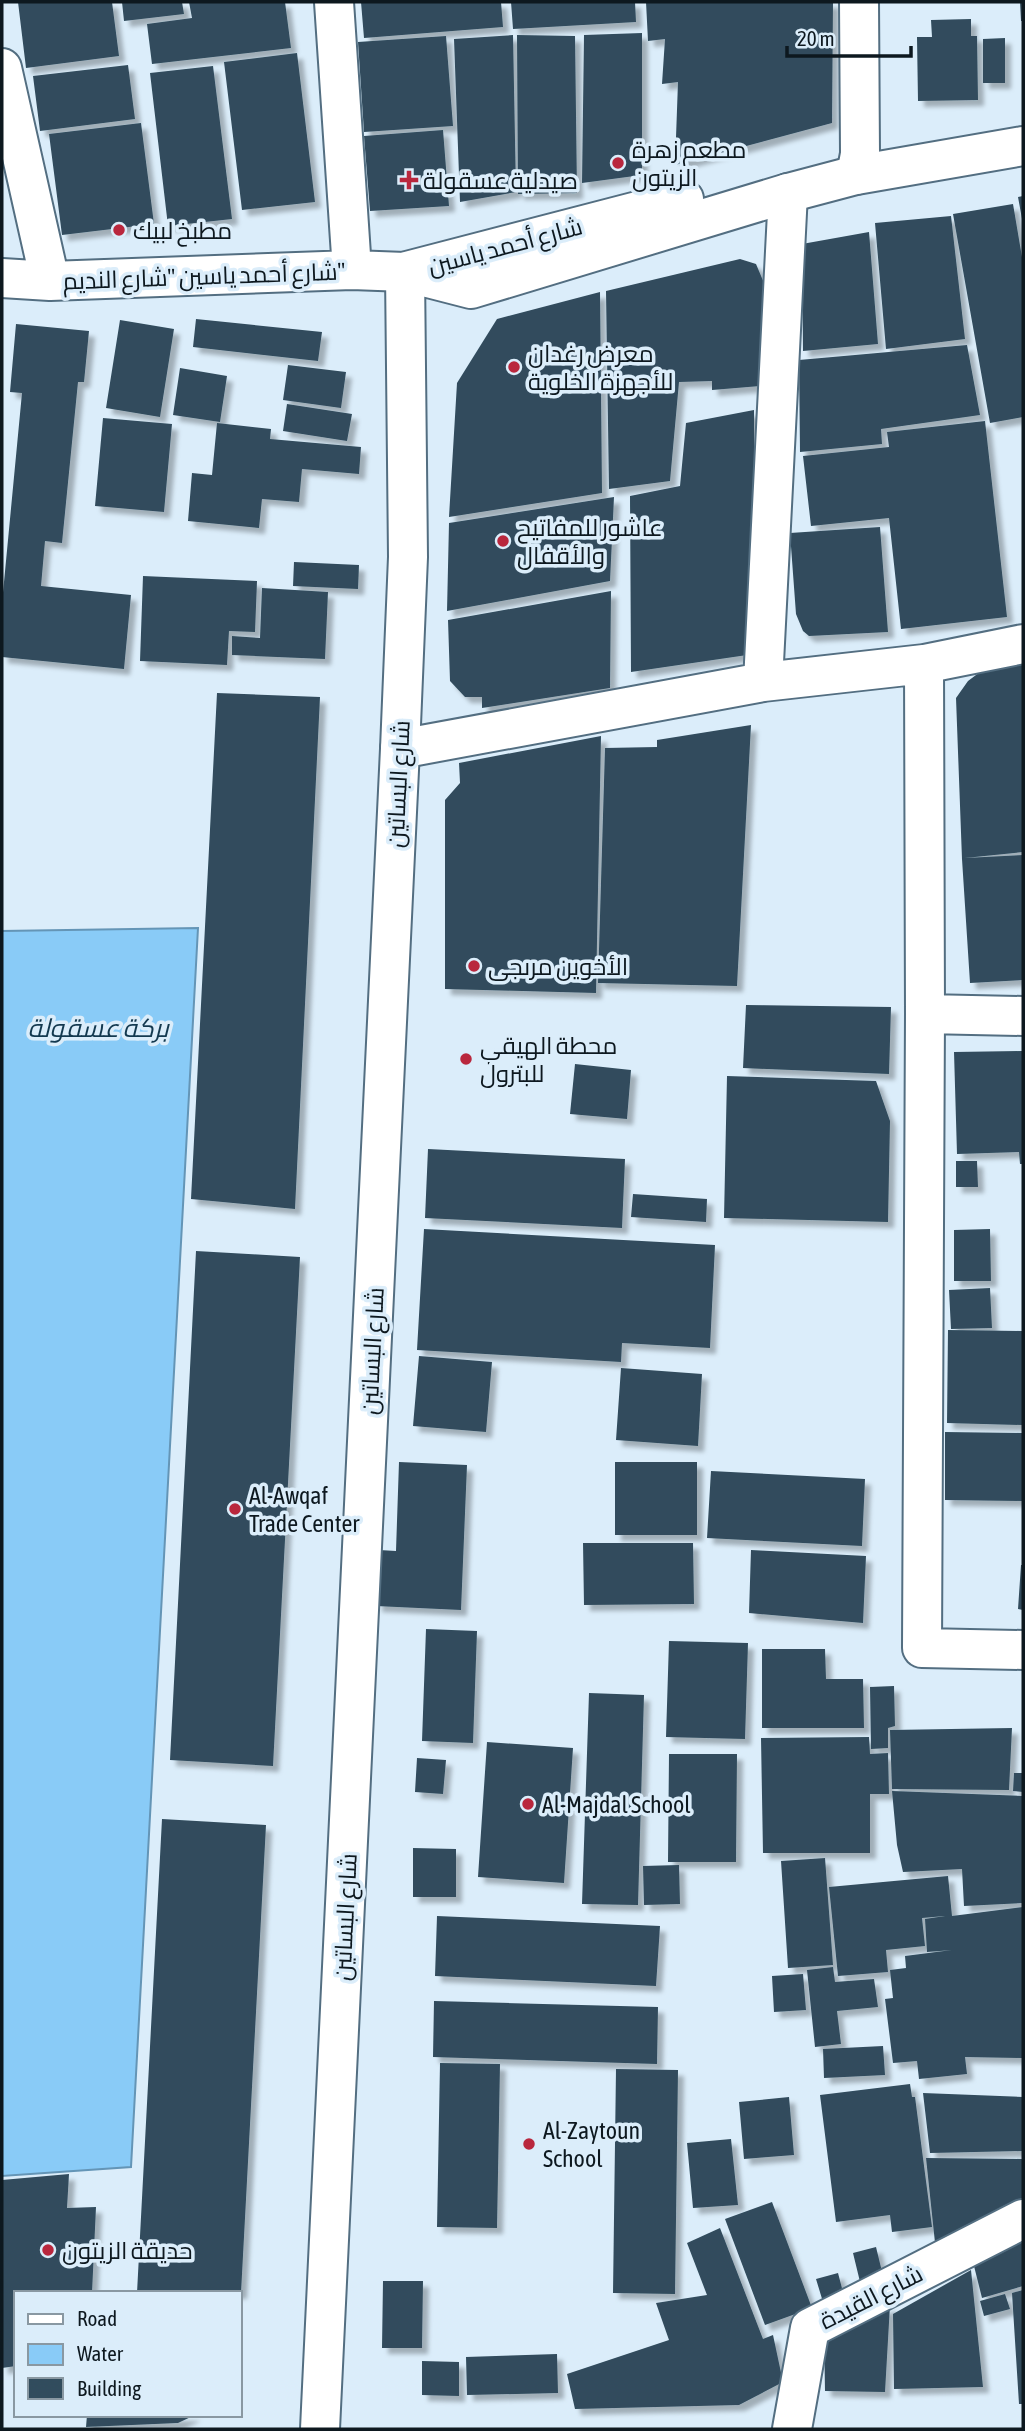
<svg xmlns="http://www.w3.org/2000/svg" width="1025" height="2431" viewBox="0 0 1025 2431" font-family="'Asap Condensed',Cairo,sans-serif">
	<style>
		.water { fill: #89cbf7; stroke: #6495b6; stroke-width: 2 }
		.building { fill: #314c5d; filter: url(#shadow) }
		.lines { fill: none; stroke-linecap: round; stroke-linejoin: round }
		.minor-casing { stroke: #536e81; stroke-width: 42 }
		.secondary-casing { stroke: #536e81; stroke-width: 42 }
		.minor { stroke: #fff; stroke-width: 38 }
		.secondary { stroke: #fff; stroke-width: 38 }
		.poi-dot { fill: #b9273d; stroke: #dbedfa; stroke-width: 2.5 }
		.labels { text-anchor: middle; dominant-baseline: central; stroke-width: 7; stroke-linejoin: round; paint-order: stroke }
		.poi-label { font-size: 24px; fill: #0d181f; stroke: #dbedfa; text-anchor: start }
		.street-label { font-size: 24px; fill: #0d181f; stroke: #dbedfa }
		.water-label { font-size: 26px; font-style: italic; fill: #13394f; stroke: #dbedfa }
	</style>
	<defs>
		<filter id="shadow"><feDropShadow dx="6" dy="6" stdDeviation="2" flood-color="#0004"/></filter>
	</defs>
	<rect width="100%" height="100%" fill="#dbedfa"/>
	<!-- water -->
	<path class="water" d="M198,928L131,2167L2,2176V931Z"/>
	<!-- building -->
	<path class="building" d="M18,2H112L119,56L26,68Z
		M122,2H182L184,14L124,21Z
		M189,2H285L291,48L152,64L147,24L192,18Z
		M361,2H501L503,27L364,38Z
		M511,2H635L636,22L513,29Z
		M646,2H833L832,123L675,165L678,82L662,84L665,39L648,41Z
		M1020,2H1023V21H1021Z
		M971,19V36H977L978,100L918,101L917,37H932L931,20Z
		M642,33V175L582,183L584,35Z
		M513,35L516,192L460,202L454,39Z
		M517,35L575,36L577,193L518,194Z
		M446,36L453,126L364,132L358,42Z
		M1005,38V83H983V39Z
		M297,53L315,202L242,210L224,62Z
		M128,65L135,119L40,131L33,76Z
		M213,66L232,219L168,226L150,73Z
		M141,123L154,224L62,235L49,134Z
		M443,130L449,206L370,211L364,136Z
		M1023,196V219H1022L1018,197Z
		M1013,204L1023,263V417L990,423L953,214Z
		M951,216L965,339L886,349L875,223Z
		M869,232L878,344L803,351L802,244Z
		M740,259L756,264L764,283L760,386L712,390V381L679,382L670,481L609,489L606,291Z
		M600,292L602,493L449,517L457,383L497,319Z
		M196,319L322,332L318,361L193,347Z
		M120,320L174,329L160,417L106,408Z
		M16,324L89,331L84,382H78L62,543L45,541L41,586L131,595L124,669L2,657V603L22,393L10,392Z
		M967,345L980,415L881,429L882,444L800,452L799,360Z
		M288,365L346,372L341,408L283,400Z
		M180,368L227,376L220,422L173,415Z
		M287,404L352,414L347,441L283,431Z
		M754,410V654L631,672L630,496L680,486L686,423Z
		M103,418L172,424L164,512L95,506Z
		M985,421L1007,617L901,629L889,518L811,526L803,456L889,447L887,432Z
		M217,423L271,429L270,439L361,447L359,474L302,469L299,502L262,499L259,528L188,521L192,473L212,475Z
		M614,497L610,581L447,611L449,523Z
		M880,527L888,632L809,636L803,631L796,614L790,533Z
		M294,562L359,565L358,589L293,586Z
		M143,576L257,581L255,632L229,631L227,665L140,661Z
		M262,588L328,592L325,659L232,655V636L260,638Z
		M611,591L610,688L482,708V697H465L450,681L448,620Z
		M1023,662V852L965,858L1023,855V980L970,983L962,859L956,698L968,681L984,669Z
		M217,693L320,697L295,1209L191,1199Z
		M751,725L737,986L598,983L605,748L657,747V740Z
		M601,736L596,993L445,989V800L460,783L459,763Z
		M746,1005L891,1007L889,1074L743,1068Z
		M1023,1051V1164H1020L1019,1152L957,1154L954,1052Z
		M575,1064L631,1070L627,1119L570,1114Z
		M727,1076L876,1081L890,1121L888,1222L724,1218Z
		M428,1149L625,1159L622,1228L425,1218Z
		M956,1161H977L978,1187H956Z
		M633,1194L707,1199L706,1222L631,1217Z
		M424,1229L715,1245L710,1348L622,1343L621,1362L417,1350Z
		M990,1229L991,1281H954V1230Z
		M196,1251L300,1257L273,1766L170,1760Z
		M990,1288L992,1328L951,1329L949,1290Z
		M948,1330L1023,1331V1425L947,1423Z
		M419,1356L492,1362L486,1432L413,1426Z
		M621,1368L702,1374L698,1446L616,1440Z
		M945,1432L1023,1433V1501L945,1500Z
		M399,1462L467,1465L461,1610L376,1606L379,1550L396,1551Z
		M615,1462H697V1535H615Z
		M711,1471L865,1479L862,1546L707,1538Z
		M583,1543H693L694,1604L584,1605Z
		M751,1550L866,1556L863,1623L749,1613Z
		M1021,1565H1023V1610L1018,1609Z
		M426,1629L477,1631L473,1743L422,1741Z
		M669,1641L748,1643L745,1739L666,1737Z
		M762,1649H825L826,1679H863L864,1728H762Z
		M894,1686L895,1726L888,1728V1748L871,1749L870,1687Z
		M589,1693L644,1695L638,1905L582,1904Z
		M1012,1728L1009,1790L892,1789L890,1730Z
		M869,1737L870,1754L888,1753L889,1794H870V1853H763L761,1738Z
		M487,1742L573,1748L564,1883L478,1877Z
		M669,1754H737L736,1862H668Z
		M417,1758L446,1760L443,1794L415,1792Z
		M1014,1773H1023V1792L1013,1791Z
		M892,1791L1023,1796L1022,1903L964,1906L962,1869L903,1872L897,1845Z
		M162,1819L266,1825L241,2293H137Z
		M413,1848L456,1849V1897H413Z
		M825,1858L833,1965L788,1968L781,1861Z
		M679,1865L680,1904L644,1905L643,1866Z
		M948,1876L952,1916L1023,1907V2058L965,2057L967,2074L919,2079L917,2061L893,2063L885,1999L893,1998L890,1970L906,1968L905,1956L952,1950L927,1952L925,1919L945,1916L922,1918L925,1946L886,1950L888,1972L838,1976L829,1887Z
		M437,1916L660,1926L656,1986L435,1976Z
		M833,1967L835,1982L874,1979L878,2007L837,2011L841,2044L815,2047L807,1970Z
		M803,1974L806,2010L774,2012L772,1976Z
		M434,2001L658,2007L657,2064L433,2057Z
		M883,2046L885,2075L824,2078L823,2049Z
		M440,2063L500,2064L497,2228L437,2227Z
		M616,2069L678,2070L675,2294L613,2293Z
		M910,2084L912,2097H915L932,2227L892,2232L890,2215L836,2222L820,2095Z
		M923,2093L1023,2097V2151L930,2153Z
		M789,2097L794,2155L744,2159L739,2102Z
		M731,2139L738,2205L693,2208L687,2143Z
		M926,2158L1023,2159V2210L936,2252Z
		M69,2174L67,2208L96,2207L92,2293H16V2366L2,2368V2180Z
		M772,2202L812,2308L765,2325L725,2219Z
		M720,2228L763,2339L773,2335L783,2382L739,2405L575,2409L567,2374L669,2340L656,2303L707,2295L687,2243Z
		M1023,2229V2286L982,2298L973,2262Z
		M876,2247L885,2284L862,2290L853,2253Z
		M971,2270L983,2387L894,2389L893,2314Z
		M838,2273L844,2296L823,2302L816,2279Z
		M383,2281H423L422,2348H382Z
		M1023,2290V2404H1019L1012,2293Z
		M1005,2294L1010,2309L984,2316L980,2301Z
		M890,2305L885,2392L825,2391L824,2332Z
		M557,2354L558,2393L467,2395L466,2357Z
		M422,2361L459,2362V2396L422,2395Z
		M87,2415H195L178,2423L86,2427Z"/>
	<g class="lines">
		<!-- minor casing -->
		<g class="minor-casing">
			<path id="minor" d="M334,2L352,270
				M2,68L50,281
				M856,175L860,154L859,2
				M788,193L763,682L924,664L925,1014L922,1648L1023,1650
				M2,278L50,281L352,270L405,272
				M924,664L1023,644
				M400,749L763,682
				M925,1014L1023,1016
				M792,2429L810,2328L1023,2219"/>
		</g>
		<!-- secondary casing -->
		<g class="secondary-casing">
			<path id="secondary" d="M407,271L684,199
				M405,272L471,289L788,193L856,175L1023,146
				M320,2429L400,749L408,557L405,272"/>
		</g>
		<!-- minor -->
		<use href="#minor" class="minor"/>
		<!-- secondary -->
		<use href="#secondary" class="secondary"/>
	</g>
	<!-- markers -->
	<g class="poi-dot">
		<circle cx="618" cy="163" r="7"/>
		<path d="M405.5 169.5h7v7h7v7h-7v7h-7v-7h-7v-7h7z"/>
		<circle cx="119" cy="230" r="7"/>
		<circle cx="514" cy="367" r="7"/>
		<circle cx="503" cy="541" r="7"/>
		<circle cx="474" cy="966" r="7"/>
		<circle cx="466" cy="1059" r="7"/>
		<circle cx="235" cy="1509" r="7"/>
		<circle cx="528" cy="1804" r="7"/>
		<circle cx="529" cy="2144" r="7"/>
		<circle cx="48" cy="2250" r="7"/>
	</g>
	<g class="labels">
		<!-- poi labels -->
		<g class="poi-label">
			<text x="632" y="149">مطعم زهرة<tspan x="632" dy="28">الزيتون</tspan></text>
			<text x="423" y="180">صيدلية عسقولة</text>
			<text x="133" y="230">مطبخ لبيك</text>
			<text x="528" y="353">معرض رغدان<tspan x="528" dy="28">للأجهزة الخلوية</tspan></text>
			<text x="517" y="527">عاشور للمفاتيح<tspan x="517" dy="28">والأقفال</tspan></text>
			<text x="488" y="966">الأخوين مرىجى</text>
			<text x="480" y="1045">محطة الهيقي<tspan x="480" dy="28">للبترول</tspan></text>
			<text x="249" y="1495">Al-Awqaf<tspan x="249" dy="28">Trade Center</tspan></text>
			<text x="542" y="1804">Al-Majdal School</text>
			<text x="543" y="2130">Al-Zaytoun<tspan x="543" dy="28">School</tspan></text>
			<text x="62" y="2250">حديقة الزيتون</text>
		</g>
		<!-- street labels -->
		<g class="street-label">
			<text transform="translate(505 246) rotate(-15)">شارع أحمد ياسين</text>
			<text transform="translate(204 276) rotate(-2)">شارع أحمد ياسين "شارع النديم"</text>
			<text transform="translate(398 784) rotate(-87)">شارع البساتين</text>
			<text transform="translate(372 1351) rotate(-87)">شارع البساتين</text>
			<text transform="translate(345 1917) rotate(-87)">شارع البساتين</text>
			<text transform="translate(871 2297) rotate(-27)">شارع القيدة</text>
		</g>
		<!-- water labels -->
		<g class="water-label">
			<text x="98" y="1028">بركة عسقولة</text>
		</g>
	</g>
	<!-- border -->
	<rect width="1025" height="2431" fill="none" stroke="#0d181f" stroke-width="7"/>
	<!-- legend -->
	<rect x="14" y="2291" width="228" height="126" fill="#dbedfa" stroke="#8998a2" stroke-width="2"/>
	<rect x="28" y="2314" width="35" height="10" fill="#ffffff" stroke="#8998a2" stroke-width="2"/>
	<text x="77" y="2326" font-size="21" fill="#0d181f">Road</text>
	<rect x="28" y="2344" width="35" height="21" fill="#89cbf7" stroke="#8998a2" stroke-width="2"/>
	<text x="77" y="2361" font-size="21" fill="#0d181f">Water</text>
	<rect x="28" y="2378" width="35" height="21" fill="#314c5d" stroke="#8998a2" stroke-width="2"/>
	<text x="77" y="2396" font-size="21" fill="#0d181f">Building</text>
	<!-- scale -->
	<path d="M787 46v10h124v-10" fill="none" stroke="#0d181f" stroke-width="3.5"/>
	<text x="797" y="46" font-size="21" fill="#0d181f" stroke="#dbedfa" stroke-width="5" paint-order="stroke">20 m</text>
</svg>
